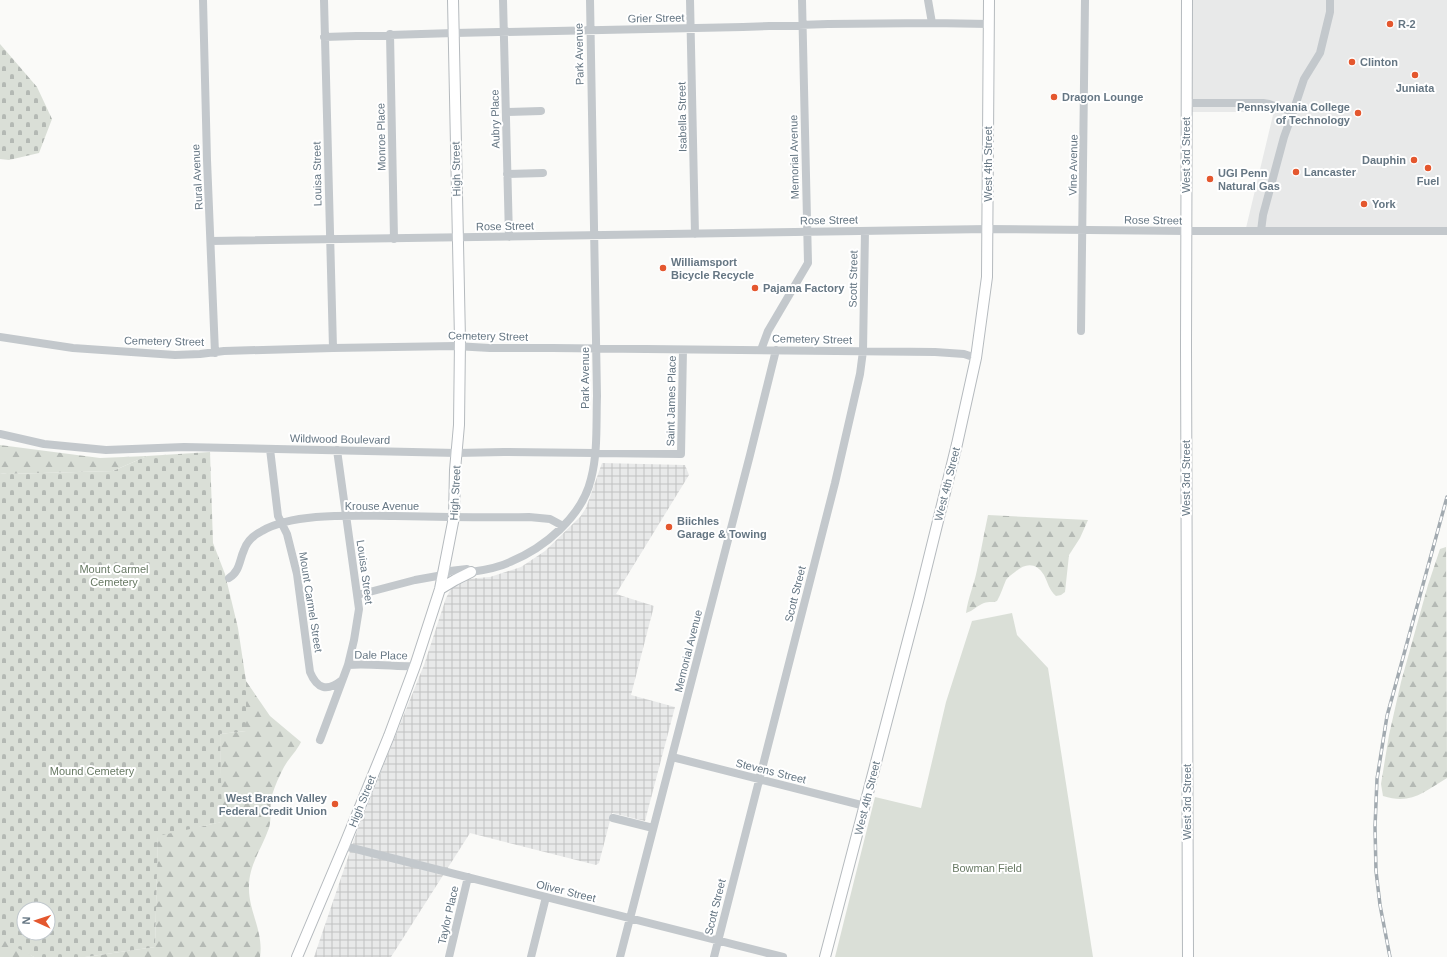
<svg xmlns="http://www.w3.org/2000/svg" width="1447" height="957" viewBox="0 0 1447 957" font-family="Helvetica,sans-serif">
	<style>
		.built { fill: #e8e9e9 }
		.industrial { fill: url(#industrial-grid) }
		.forest { fill: url(#forest-firs) }
		.cemetery { fill: url(#cemetery-stones); fill-rule: evenodd }
		.park { fill: #dadfd7 }
		.lines { fill: none; stroke-linecap: round; stroke-linejoin: round }
		.major-casing { stroke: #b5babe; stroke-width: 12 }
		.minor { stroke: #c3c8cc; stroke-width: 8 }
		.major { stroke: #fff; stroke-width: 10 }
		.rail-casing { stroke: #a2aab0; stroke-width: 3.5 }
		.rail { stroke: #fff; stroke-width: 2; stroke-dasharray: 6; stroke-linecap: butt }
		.poi-dot { fill: #e4572e; stroke: #fff; stroke-width: 1.5 }
		.labels { text-anchor: middle; dominant-baseline: central; stroke-width: 4; stroke-linejoin: round; paint-order: stroke }
		.street-label { font-size: 11px; fill: #657683; stroke: #fff }
		.poi-label { font-size: 11px; font-weight: bold; fill: #657683; stroke: #fff; text-anchor: start }
		.park-label { font-size: 11px; fill: #687a64; stroke: #fff }
	</style>
	<defs>
		<pattern id="industrial-grid" width="8" height="8" patternUnits="userSpaceOnUse"><rect width="8" height="8" fill="#e8e9e9"/><path d="M0 4h8M4 0v8" fill="none" stroke="#c0c1c2"/></pattern>
		<pattern id="forest-firs" width="22" height="20" patternUnits="userSpaceOnUse"><rect width="22" height="20" fill="#dadfd7"/><path d="M5 1l3.5 6h-7zM16 11l3.5 6h-7z" fill="#b4b9b4"/></pattern>
		<pattern id="cemetery-stones" width="16" height="16" patternUnits="userSpaceOnUse"><rect width="16" height="16" fill="#dadfd7"/><path d="M2 7V4a2 2 0 0 1 4 0v3zM10 15v-3a2 2 0 0 1 4 0v3z" fill="#b4b9b4"/></pattern>
	</defs>
	<rect width="100%" height="100%" fill="#fafaf8"/>
	<!-- built -->
	<path class="built" d="M1187,0H1447V228H1246L1273,115L1266,112H1187Z"/>
	<!-- industrial -->
	<path class="industrial" d="M602,463L685,465L689,475L616,594L654,606L631,695L675,707L645,821L612,813L599,863L596,865L470,833L391,957H314L357,831L424,665L446,598L452,587L465,579L490,577L521,567L545,551L580,517L586,508Z"/>
	<!-- forest -->
	<path class="forest" d="M0,445L100,458L147,456L113,471L7,474L0,473Z
		M988,515L1088,520L1080,538L1069,555L1065,592L1061,595L1056,596C1049,590 1048,583 1044,575C1036,562 1025,563 1015,572C1012,574 1008,577 1006,580C1003,587 1001,594 997,601C993,603 989,601 984,603C978,605 973,611 966,613C968,598 974,585 977,570C981,552 984,533 988,515Z
		M1446,547L1447,778C1424,792 1411,805 1383,796L1381,784L1389,735L1401,682L1428,585L1440,549Z
		M246,681L270,716L301,742C296,752 289,758 284,767C279,776 275,786 272,795C269,806 272,818 269,828C262,848 249,865 249,886C248,911 264,931 260,957H85L155,947L159,790L199,827L221,822L220,734L246,731Z
		M0,918L29,954L34,957H0Z"/>
	<!-- cemetery -->
	<path class="cemetery" d="M0,44L37,87L52,119L39,153L9,160L0,159Z
		M210,452L213,543L225,574L238,628L246,681V731L220,734L222,822L158,836L155,947L85,957H34L0,938V473L7,474L113,471L147,456ZM24,909H48V933H24Z"/>
	<!-- park -->
	<path class="park" d="M1012,613L1017,635L1048,668L1093,957H835L875,797L921,808L946,702L972,621Z"/>
	<g class="lines">
		<!-- major casing -->
		<g class="major-casing">
			<path id="major" d="M1187,0L1186,348L1188,957
				M440,589L455,580L471,572
				M297,957L344,846L389,736L415,666L440,589L454,517L455,470L459,425L460,340L453,0
				M825,957L919,598L957,444L976,358L987,277L989,0"/>
		</g>
		<!-- minor -->
		<path class="minor" d="M203,0L207,160L215,353
			M324,0L333,348
			M503,0L509,237
			M690,0L695,234
			M928,0L932,23
			M390,34L394,239
			M324,37L454,33L743,27L828,24L932,23L989,24
			M1187,103H1263L1269,104L1293,112L1304,79L1320,53L1330,12V0
			M506,112L541,111
			M507,174L543,173
			M1261,231L1263,215L1284,137L1293,112
			M211,241L988,229L1186,231H1447
			M1081,331L1085,0
			M0,337L73,348L175,355L200,354L224,351L333,348L455,346L490,348H552L935,352L964,354L976,358
			M761,350L768,331L808,263L802,0
			M0,434L44,444L106,450L184,447L457,453L504,452L681,454L683,350
			M270,449L278,516L287,534L297,574L310,672C317,689 327,692 342,680
			M229,578C240,571 239,561 244,550C247,541 254,535 262,531C295,512 356,516 393,516C439,517 484,518 529,517L550,519L563,526
			M358,595L415,580L443,575L450,571L467,569L471,572C484,570 498,568 510,562C544,548 582,517 591,479C598,452 596,424 597,396L590,0
			M348,665C370,663 392,667 415,666
			M320,740L348,665L354,640L359,609L337,450
			M672,757L865,806
			M613,818L653,828
			M344,846L783,957
			M449,957L468,877
			M531,957L546,897
			M620,957L750,455L776,350
			M714,957L835,483L860,374L863,351L865,231"/>
		<!-- major -->
		<use href="#major" class="major"/>
		<!-- rail casing -->
		<g class="rail-casing">
			<path id="rail" d="M1390,957L1380,905L1376,871L1375,827L1377,779L1387,716L1447,497"/>
		</g>
		<!-- rail -->
		<use href="#rail" class="rail"/>
	</g>
	<!-- markers -->
	<g class="poi-dot">
		<circle cx="1390" cy="24" r="4"/>
		<circle cx="1352" cy="62" r="4"/>
		<circle cx="1415" cy="75" r="4"/>
		<circle cx="1054" cy="97" r="4"/>
		<circle cx="1358" cy="113" r="4"/>
		<circle cx="1414" cy="160" r="4"/>
		<circle cx="1428" cy="168" r="4"/>
		<circle cx="1296" cy="172" r="4"/>
		<circle cx="1210" cy="179" r="4"/>
		<circle cx="1364" cy="204" r="4"/>
		<circle cx="663" cy="268" r="4"/>
		<circle cx="755" cy="288" r="4"/>
		<circle cx="669" cy="527" r="4"/>
		<circle cx="335" cy="804" r="4"/>
	</g>
	<g class="labels">
		<!-- street labels -->
		<g class="street-label">
			<text transform="translate(656 18) rotate(-1)">Grier Street</text>
			<text transform="translate(579 54) rotate(-91)">Park Avenue</text>
			<text transform="translate(682 117) rotate(-91)">Isabella Street</text>
			<text transform="translate(495 119) rotate(-91)">Aubry Place</text>
			<text transform="translate(381 137) rotate(-91)">Monroe Place</text>
			<text transform="translate(1186 155) rotate(-90)">West 3rd Street</text>
			<text transform="translate(794 157) rotate(-91)">Memorial Avenue</text>
			<text transform="translate(988 164) rotate(-90)">West 4th Street</text>
			<text transform="translate(1073 165) rotate(-89)">Vine Avenue</text>
			<text transform="translate(456 169) rotate(-91)">High Street</text>
			<text transform="translate(317 174) rotate(-91)">Louisa Street</text>
			<text transform="translate(197 177) rotate(-93)">Rural Avenue</text>
			<text transform="translate(829 220) rotate(-1)">Rose Street</text>
			<text transform="translate(1153 220) rotate(1)">Rose Street</text>
			<text transform="translate(505 226) rotate(-1)">Rose Street</text>
			<text transform="translate(853 279) rotate(-89)">Scott Street</text>
			<text transform="translate(488 336) rotate(1)">Cemetery Street</text>
			<text transform="translate(812 339) rotate(1)">Cemetery Street</text>
			<text transform="translate(164 341) rotate(1)">Cemetery Street</text>
			<text transform="translate(585 378) rotate(-90)">Park Avenue</text>
			<text transform="translate(671 401) rotate(-89)">Saint James Place</text>
			<text transform="translate(340 439) rotate(1)">Wildwood Boulevard</text>
			<text transform="translate(1186 478) rotate(-90)">West 3rd Street</text>
			<text transform="translate(947 484) rotate(-76)">West 4th Street</text>
			<text transform="translate(455 493) rotate(-87)">High Street</text>
			<text x="382" y="506">Krouse Avenue</text>
			<text transform="translate(365 572) rotate(82)">Louisa Street</text>
			<text transform="translate(795 594) rotate(-76)">Scott Street</text>
			<text transform="translate(311 602) rotate(81)">Mount Carmel Street</text>
			<text transform="translate(688 651) rotate(-76)">Memorial Avenue</text>
			<text transform="translate(381 655) rotate(1)">Dale Place</text>
			<text transform="translate(771 771) rotate(14)">Stevens Street</text>
			<text transform="translate(867 798) rotate(-76)">West 4th Street</text>
			<text transform="translate(362 801) rotate(-68)">High Street</text>
			<text transform="translate(1187 802) rotate(-90)">West 3rd Street</text>
			<text transform="translate(566 891) rotate(14)">Oliver Street</text>
			<text transform="translate(715 907) rotate(-76)">Scott Street</text>
			<text transform="translate(448 915) rotate(-77)">Taylor Place</text>
		</g>
		<!-- poi labels -->
		<g class="poi-label">
			<text x="1398" y="24">R-2</text>
			<text x="1360" y="62">Clinton</text>
			<text x="1415" y="88" text-anchor="middle">Juniata</text>
			<text x="1062" y="97">Dragon Lounge</text>
			<text x="1350" y="107" text-anchor="end">Pennsylvania College<tspan x="1350" dy="13">of Technology</tspan></text>
			<text x="1406" y="160" text-anchor="end">Dauphin</text>
			<text x="1304" y="172">Lancaster</text>
			<text x="1218" y="173">UGI Penn<tspan x="1218" dy="13">Natural Gas</tspan></text>
			<text x="1428" y="181" text-anchor="middle">Fuel</text>
			<text x="1372" y="204">York</text>
			<text x="671" y="262">Williamsport<tspan x="671" dy="13">Bicycle Recycle</tspan></text>
			<text x="763" y="288">Pajama Factory</text>
			<text x="677" y="521">Biichles<tspan x="677" dy="13">Garage &amp; Towing</tspan></text>
			<text x="327" y="798" text-anchor="end">West Branch Valley<tspan x="327" dy="13">Federal Credit Union</tspan></text>
		</g>
		<!-- park labels -->
		<g class="park-label">
			<text x="114" y="569">Mount Carmel<tspan x="114" dy="13">Cemetery</tspan></text>
			<text x="92" y="771">Mound Cemetery</text>
			<text x="987" y="868">Bowman Field</text>
		</g>
	</g>
	<!-- north arrow -->
	<g transform="translate(36 921) rotate(273)"><circle r="19" fill="#ffffff" stroke="#c1c8cd"/>
	<path d="M0-3L7 15L0 10L-7 15Z" fill="#e4572e"/>
	<text y="-6" font-size="11" font-weight="bold" text-anchor="middle" fill="#657683">N</text>
	</g>
</svg>
